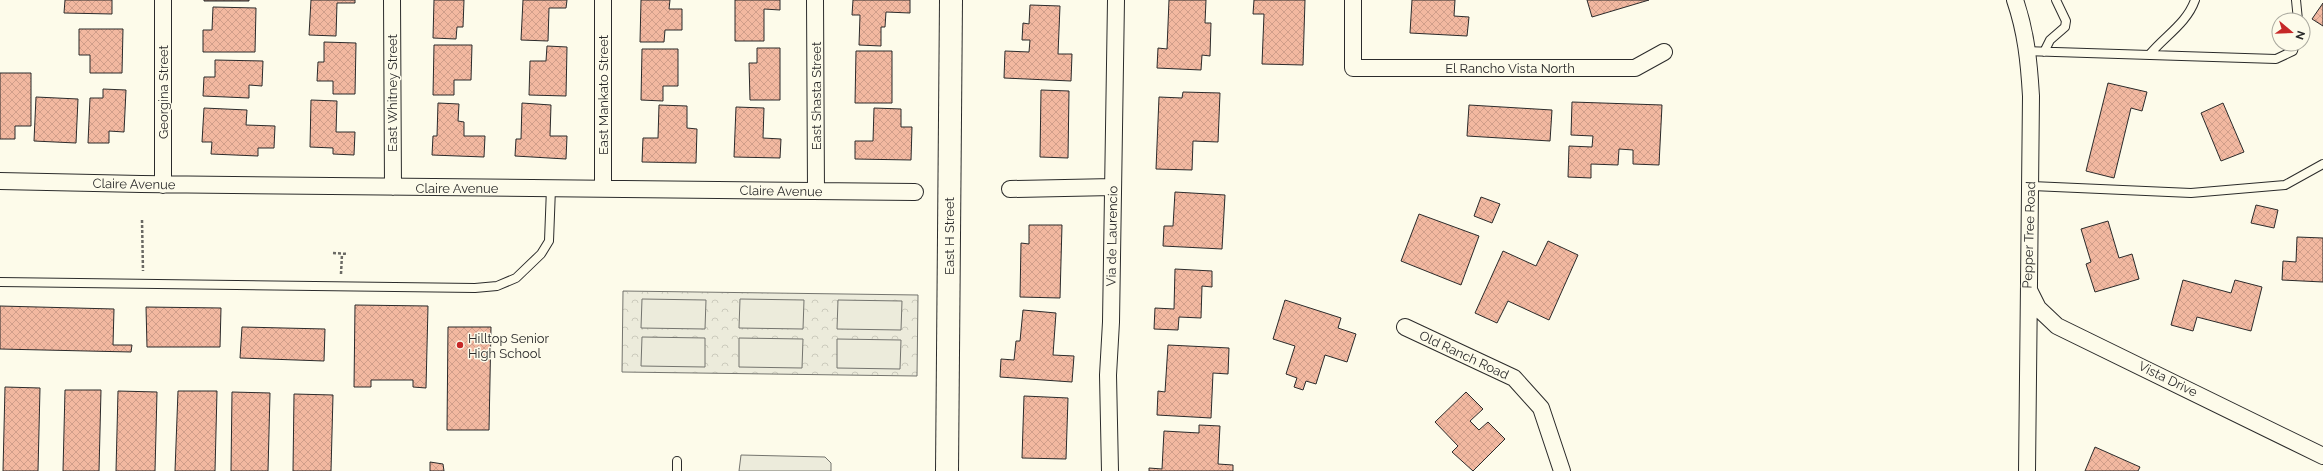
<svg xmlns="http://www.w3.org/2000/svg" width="2323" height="471" viewBox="0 0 2323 471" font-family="Raleway,sans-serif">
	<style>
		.park { fill: url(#park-crowns); stroke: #74746e }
		.pitch { fill: #ecebdb; stroke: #74746e }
		.building { fill: url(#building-cross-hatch); stroke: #2b2b2b }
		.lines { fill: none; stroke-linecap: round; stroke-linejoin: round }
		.service-casing { stroke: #2b2b2b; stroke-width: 10 }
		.minor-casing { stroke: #2b2b2b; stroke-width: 18 }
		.primary-casing { stroke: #2b2b2b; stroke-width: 24 }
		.path { stroke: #6a6964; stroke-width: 2.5; stroke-dasharray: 3 2; stroke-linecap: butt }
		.service { stroke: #fdfbea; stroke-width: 8 }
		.minor { stroke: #fdfbea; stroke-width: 16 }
		.primary { stroke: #fdfbea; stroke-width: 22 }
		.poi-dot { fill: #c62828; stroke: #fdfbea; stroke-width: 1.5 }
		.labels { text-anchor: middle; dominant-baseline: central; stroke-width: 3; stroke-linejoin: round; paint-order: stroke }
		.street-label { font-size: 13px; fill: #2b2b2b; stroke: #fdfbea }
		.poi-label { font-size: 13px; fill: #2b2b2b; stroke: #fdfbea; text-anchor: start }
	</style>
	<defs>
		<pattern id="park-crowns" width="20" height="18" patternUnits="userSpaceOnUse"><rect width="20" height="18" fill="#ecebdb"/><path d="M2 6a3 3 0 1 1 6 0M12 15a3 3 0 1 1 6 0" fill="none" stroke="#cbcabc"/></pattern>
		<pattern id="building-cross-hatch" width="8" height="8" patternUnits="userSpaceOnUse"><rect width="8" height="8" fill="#f2b8a0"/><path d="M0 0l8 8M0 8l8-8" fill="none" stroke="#d09e8a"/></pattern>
	</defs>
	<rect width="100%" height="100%" fill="#fdfbea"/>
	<!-- park -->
	<path class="park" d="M623,291L918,295L917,376L622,372Z"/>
	<!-- pitch -->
	<path class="pitch" d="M642,299L706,300L705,329L641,328Z
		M740,299L804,300L803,329L739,328Z
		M838,300L902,301L901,330L837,329Z
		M642,337L705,338V367L641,366Z
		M739,338L803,339L802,368L739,367Z
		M837,339L901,340L900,369L837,368Z
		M741,455L825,457L831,463V471H739Z"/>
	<!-- building -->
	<path class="building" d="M65,0H112V14L64,13Z
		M204,0H249V1H204Z
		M311,0H355V3H337L336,36L309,35Z
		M434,0H464L463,27H457L456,39L433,38Z
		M523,0H567L566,8H549L548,41L521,40Z
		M641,0H670L669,9H682V30H665L664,42H640Z
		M735,0H780V10L764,9V41H735Z
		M853,0H910V13L886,12L885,27H881V46L859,45L860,15H852Z
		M1169,0H1206L1205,23H1211L1210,56L1202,55L1201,70L1157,68L1158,48L1167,49Z
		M1254,0H1305L1303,65L1262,64L1264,14H1253Z
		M1412,0H1455L1454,16L1469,17L1467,36L1410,33Z
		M1587,0H1649L1592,17Z
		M2323,3V26L2312,19Z
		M1030,5L1060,6L1058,54H1072L1071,81L1004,78L1005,51L1029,52L1030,40H1022L1023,23L1029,24Z
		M213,7L256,8L255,52H203V30H212Z
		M79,29H123L122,73H90V55H79Z
		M324,42L356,43L355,94H333V81H317L318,62H324Z
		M434,45H472L471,80H454V95H433Z
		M547,46L567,47L566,96L529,95L530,61H546Z
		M757,48H780V100H750L749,63H757Z
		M642,49H678V86H663V101L641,100Z
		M856,51H892V103H855Z
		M215,60L263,61L262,86L249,85V98L203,96L204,77H215Z
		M0,73H31V126H15V139H0Z
		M2108,83L2147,92L2142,111L2131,108L2114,178L2086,171Z
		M103,89L126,90L124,132L109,131V143H88L90,98H103Z
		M1041,90L1069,91L1068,158L1040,157Z
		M1183,92L1220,93L1218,142L1193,141L1192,170L1156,169L1159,97L1182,98Z
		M36,97L78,99L76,143L34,141Z
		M311,100L337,101L336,132H355L354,155L333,154V148L310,147Z
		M1572,102L1662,105L1659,165L1633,164V150L1619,149L1618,165L1591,164V178L1568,177L1569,146L1592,147L1593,136L1571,135Z
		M438,103L459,104L458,121L464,122V136H485L484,157L432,155L433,136H437Z
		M522,103L551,105L550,136H567L566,159L515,156L516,139H521Z
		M2223,103L2244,152L2221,161L2201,113Z
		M659,105L687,106V128L697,129L696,163L642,162L643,138H658Z
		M1469,105L1552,110L1550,141L1467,136Z
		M736,107L764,108L763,138L781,139L780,158L734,157Z
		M204,108L247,110L246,125L275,126L274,148H258V156L211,154L212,142H202Z
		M874,108L901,109V127H912L911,160L855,159V141H873Z
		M1175,192L1225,195L1222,249L1163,246L1164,226H1173Z
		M1481,197L1500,204L1492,223L1474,216Z
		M2256,205L2278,210L2274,228L2251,223Z
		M1419,214L1479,236L1461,285L1401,261Z
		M2108,221L2119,258L2132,254L2139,279L2095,292L2086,264L2091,262L2081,229Z
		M1029,225H1062L1060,298L1020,297L1021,243L1029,244Z
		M2297,237L2323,238V282L2282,280L2283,261L2296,262Z
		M1548,241L1578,255L1549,320L1508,301L1497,323L1475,313L1503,251L1536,266Z
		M1175,269L1212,271V287L1202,286L1201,318L1179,317L1178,330L1154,329L1155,308L1174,309Z
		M2183,280L2231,293L2235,280L2262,287L2251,331L2197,317L2193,331L2171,325Z
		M1285,300L1341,318L1338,328L1356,334L1347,362L1325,355L1316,384L1306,381L1303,390L1294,387L1297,378L1286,374L1295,346L1273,339Z
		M355,305L428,306L426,388L413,387V380H371V387H354Z
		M0,306L114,309L113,345H132L131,352L0,349Z
		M146,307L221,308L220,347H147Z
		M1023,310L1056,313L1053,355L1074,356L1072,382L1000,377L1001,359L1014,360L1016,341H1020Z
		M242,327L325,329L324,361L240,358Z
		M448,327H491L489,430H447Z
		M1168,345L1229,348L1228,374L1213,373L1211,418L1157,415L1158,391L1165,392Z
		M5,387L40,388L38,471H3Z
		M65,390H101L99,471H63Z
		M118,391L157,392L155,471H116Z
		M178,391H217L215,471H175Z
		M232,392L270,393L268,471H231Z
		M1466,392L1483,409L1470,421L1479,430L1488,422L1505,439L1473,471L1452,452L1458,446L1435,422Z
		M294,394L333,395L331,471H293Z
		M1024,396L1068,398L1066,459L1022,458Z
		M1199,425L1220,426L1218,464L1233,465V471H1149V468L1162,469L1164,431L1199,433Z
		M2095,447L2140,467L2138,471H2085Z
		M430,462L443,464L444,471H430Z"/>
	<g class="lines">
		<!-- service casing -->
		<g class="service-casing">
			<path id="service" d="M2296,0L2298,20
				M2028,51L2276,59L2293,51L2295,44
				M2044,52L2050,40L2065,27L2066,21L2056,0
				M2150,54C2165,36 2187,23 2195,0
				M2031,186L2191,193L2285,185L2323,164
				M0,282L475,288L497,286L516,278L541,254L549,241L551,188
				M677,461V471"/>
		</g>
		<!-- minor casing -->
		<g class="minor-casing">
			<path id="minor" d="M163,0V185
				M392,0L393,187
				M815,0L816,191
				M1353,0V68H1635L1664,52
				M2015,0C2026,32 2029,62 2031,96L2027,471
				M0,181L141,184L915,192
				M603,189V0
				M1010,189L1113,187
				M2029,290L2038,308L2057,326L2323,456
				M1405,327L1514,378L1541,408L1562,471
				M1110,471L1108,375L1111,322L1116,0"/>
		</g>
		<!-- primary casing -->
		<g class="primary-casing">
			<path id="primary" d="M947,471L951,0"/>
		</g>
		<!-- path -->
		<path class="path" d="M142,220L143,271
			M333,253L348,254
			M341,274L342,254"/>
		<!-- service -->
		<use href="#service" class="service"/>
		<!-- minor -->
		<use href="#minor" class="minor"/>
		<!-- primary -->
		<use href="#primary" class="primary"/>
	</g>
	<!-- markers -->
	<circle class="poi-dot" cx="460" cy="345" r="4"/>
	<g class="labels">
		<!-- street labels -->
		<g class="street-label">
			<text x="1510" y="68">El Rancho Vista North</text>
			<text transform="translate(163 92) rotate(-90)">Georgina Street</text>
			<text transform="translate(392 93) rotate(-90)">East Whitney Street</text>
			<text transform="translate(603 95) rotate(-90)">East Mankato Street</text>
			<text transform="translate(816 96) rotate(-90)">East Shasta Street</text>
			<text transform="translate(134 184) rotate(1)">Claire Avenue</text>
			<text x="457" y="188">Claire Avenue</text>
			<text transform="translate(781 191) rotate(1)">Claire Avenue</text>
			<text transform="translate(2029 235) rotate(-88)">Pepper Tree Road</text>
			<text transform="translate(949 236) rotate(-90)">East H Street</text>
			<text transform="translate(1112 236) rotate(-89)">Via de Laurencio</text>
			<text transform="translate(1464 355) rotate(25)">Old Ranch Road</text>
			<text transform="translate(2168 379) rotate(26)">Vista Drive</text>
		</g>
		<!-- poi labels -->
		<g class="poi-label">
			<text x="468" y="338">Hilltop Senior<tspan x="468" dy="15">High School</tspan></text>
		</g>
	</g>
	<!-- north arrow -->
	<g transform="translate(2291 32) rotate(109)"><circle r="19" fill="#fdfbea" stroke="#a9a89e"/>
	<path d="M0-3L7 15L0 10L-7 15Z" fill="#c62828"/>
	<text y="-6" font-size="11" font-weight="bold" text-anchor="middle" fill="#2b2b2b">N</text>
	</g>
</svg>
